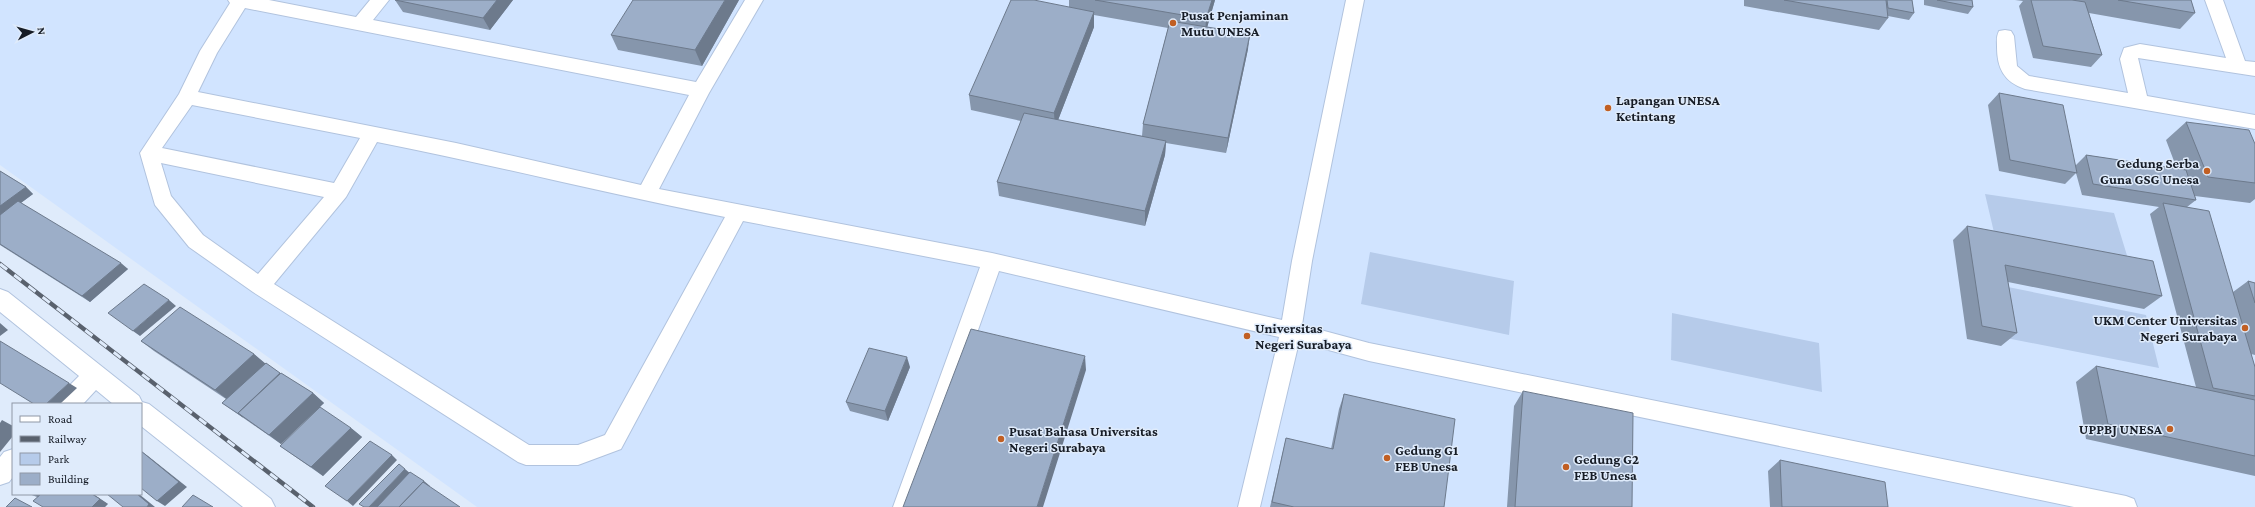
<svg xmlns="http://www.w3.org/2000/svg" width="2255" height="507" viewBox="0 0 2255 507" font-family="'Crimson Pro',serif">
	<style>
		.built { fill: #d1e4ff }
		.green { fill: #b6cbea }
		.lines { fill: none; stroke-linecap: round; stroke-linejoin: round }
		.service-casing { stroke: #b1c3de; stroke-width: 2 }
		.minor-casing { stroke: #b1c3de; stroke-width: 2 }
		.service { fill: #fff; fill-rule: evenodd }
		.minor { fill: #fff; fill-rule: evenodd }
		.rail-casing { stroke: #59616d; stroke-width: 4.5 }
		.rail { stroke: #dfebfb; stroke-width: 3; stroke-dasharray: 9; stroke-linecap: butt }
		.wall { fill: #8696ac; fill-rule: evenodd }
		.shaded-wall { fill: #6d7a8c }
		.building { fill: #9caec8; stroke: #6d7a8c }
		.poi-dot { fill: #c15f23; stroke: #dfebfb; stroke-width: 1.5 }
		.labels { text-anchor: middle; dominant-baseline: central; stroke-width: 3; stroke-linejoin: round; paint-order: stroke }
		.poi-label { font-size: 14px; font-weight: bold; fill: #161c26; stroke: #dfebfb; text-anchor: start }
	</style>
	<rect width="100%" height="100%" fill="#dfebfb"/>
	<!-- built -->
	<path class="built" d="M0,0H2255V507H477L0,165Z"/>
	<!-- green -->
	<path class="green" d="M1985,194L2114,213L2129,262L1996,241Z
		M1370,252L1514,281L1509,335L1361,304Z
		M1998,285L2146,315L2159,368L2006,338Z
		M1672,313L1819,343L1822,392L1671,360Z"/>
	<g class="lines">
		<!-- service casing -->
		<g class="service-casing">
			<path id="service" d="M228,0H269L356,17L370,0H389L373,20L696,82L745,0H763L709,93L659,189L992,253L1282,320L1292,261L1346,0H1364L1312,261L1302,325L1369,343L2126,496L2134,499L2137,507H2074L1369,361L1299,342L1260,507H1238L1279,337L999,271L915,507H893L980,267L743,221L621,449L578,465H526L518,462L253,292L189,247L155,205L140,153L179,94L200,51L230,3ZM245,8L689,95L641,185L456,143L198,92L217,53ZM192,105L360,138L334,183L162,148ZM377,142C494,165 609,194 725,217L605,435L578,445H529L274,284L346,197ZM161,163L324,197L258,274L203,235L171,196Z
				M2205,0H2223L2245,61L2255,62V76L2138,58L2147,96L2255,115V129L2025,89C2004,82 1997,68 1997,47C1997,41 1996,37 1999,31L2005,30L2011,31L2014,36L2017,66L2029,76L2128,93L2120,59L2124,48L2140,44L2226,58Z"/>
		</g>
		<!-- minor casing -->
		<g class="minor-casing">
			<path id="minor" d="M0,289L8,292L139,396L142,402L149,404L271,499L275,507H243L141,426V404H113L96,390L83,404H55L59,396L79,376L0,312Z
				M13,449V477L9,482L0,485V457L4,452Z"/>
		</g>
		<!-- service -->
		<use href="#service" class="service"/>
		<!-- minor -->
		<use href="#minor" class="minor"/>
		<!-- rail casing -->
		<g class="rail-casing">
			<path id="rail" d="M0,264L313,507"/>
		</g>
		<!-- rail -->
		<use href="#rail" class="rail"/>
	</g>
	<!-- wall -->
	<path class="wall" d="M395,0H513L490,30L403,12Z
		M739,0L702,66L618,50L611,35Z
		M1069,0H1215L1207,27L1248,49L1226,153L1166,143L1165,155L1145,226L999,196L997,182L1021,121L971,110L969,95L1069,7ZM1094,15L1168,28L1143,124L1142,136L1058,120L1094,27Z
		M1744,0H1912L1914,13L1909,20L1888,16V18L1879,30L1744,6Z
		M1924,0H1972L1973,7L1968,14L1924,5Z
		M2015,0H2191L2195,13L2180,29L2089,13L2102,55L2091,67L2033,58L2019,6L2023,1Z
		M1999,93L2075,166L2086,155L2177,169L2166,140L2186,122L2255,144V199L2250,203L2195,196L2196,200L2187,207L2233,292L2248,281L2255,283V355L2251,354L2255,367V476L2086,439L2076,382L2096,366L2196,387L2150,214L2159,207L2082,195L2076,173L2065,184L1999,171L1988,105Z
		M0,171L26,187L33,194L21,203L128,269L90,302L0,245Z
		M1967,226L2162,296L2144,309L2008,282L2017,333L2001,346L1967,339L1953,240Z
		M141,341L254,354L265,364L313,393L324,403L281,444L222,403L226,399L154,351Z
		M910,367L888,421L850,411L846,402Z
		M1523,391L1632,507H1507L1514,406Z
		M1344,394L1444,507H1270L1286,438L1331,449L1339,409Z
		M351,428L362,437L323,476L280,446Z
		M1780,460L1888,507H1770L1768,471Z
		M29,494H93L108,504L37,497Z"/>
	<!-- shaded-wall -->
	<path class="shaded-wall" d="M497,0H513L490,30L483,18Z
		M725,0H739L702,66L695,50Z
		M1212,0H1215L1205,35L1206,19Z
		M1094,12V27L1055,128L1054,113Z
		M1250,34L1248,49L1226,153L1228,138Z
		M1166,141L1165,155L1145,226V211Z
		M26,187L33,194L0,218V206Z
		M121,263L128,269L90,302L82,296Z
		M169,300L176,306L140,336L133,331Z
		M0,323L8,330L0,336Z
		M254,354L266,364L228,400L215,390Z
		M1085,356L1086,370L1043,507H1037Z
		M907,357L910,367L888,421L885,411Z
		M69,383L77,388L60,404H46Z
		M313,393L324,403L281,444L269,435Z
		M2,420L13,426V436L0,452V423Z
		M351,428L362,437L323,476L311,467Z
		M141,451L148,456L187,487L165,506L157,501Z
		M392,455L397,460L353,506L347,501Z
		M405,469L411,474L380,507H369Z
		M424,481L430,486L410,507H399Z
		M33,494H45L41,498Z
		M93,494L108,504L105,507H92Z
		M137,494H139L155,507H147Z"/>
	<!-- building -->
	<path class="building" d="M395,0H497L483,18Z
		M633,0H725L695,50L611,35Z
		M1011,0H1034L1094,12L1054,113L969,95Z
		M1095,0H1212L1206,19Z
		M1784,0H1886L1888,18Z
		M1887,0H1912L1914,13L1888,8Z
		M1937,0H1972L1973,7Z
		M2031,0H2072L2085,2L2102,55L2043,46Z
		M2118,0H2191L2195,13Z
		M1170,21L1250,34L1228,138L1143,124Z
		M1999,93L2063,105L2077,173L2010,160Z
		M1024,113L1166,141L1145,211L997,182Z
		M2186,122L2249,130L2255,144V183L2208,177Z
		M2086,155L2186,170L2196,200L2093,184Z
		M0,171L26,187L0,206Z
		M18,201L121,263L82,296L0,244V215Z
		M2163,203L2209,211L2255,367V396L2213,388Z
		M1967,226L2153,261L2162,296L2005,265L2017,333L1982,326Z
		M2248,281L2255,283V303Z
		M144,284L169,300L133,331L108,313Z
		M180,307L254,354L215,390L141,341Z
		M971,329L1085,356L1037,507H903Z
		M0,341L69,383L46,404H34L0,383Z
		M869,348L907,357L885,411L846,402Z
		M266,363L280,373L238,413L243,417L222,403Z
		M2096,366L2255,400V456L2108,424Z
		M281,373L313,393L269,435L238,413Z
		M1523,391L1633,413L1632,507H1515Z
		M1344,394L1455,419L1444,507H1294L1272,502L1286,438L1333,449Z
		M320,407L351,428L311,467L280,446Z
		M370,441L392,455L347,501L325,486Z
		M141,451L179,482L157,501L141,488Z
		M1780,460L1885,482L1888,507H1782Z
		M399,464L405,469L369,507H364L359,504Z
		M410,472L424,481L399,507H377Z
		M423,482L460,507H399Z
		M41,494H92L100,499L92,507H43L33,501Z
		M107,494H137L149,504L147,507H123Z
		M193,495L213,507H182Z
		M15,498L32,507H6Z"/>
	<!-- markers -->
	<g class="poi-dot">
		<circle cx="1173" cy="23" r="4"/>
		<circle cx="1608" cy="108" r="4"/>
		<circle cx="2207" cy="171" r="4"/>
		<circle cx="2245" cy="328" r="4"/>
		<circle cx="1247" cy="336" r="4"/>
		<circle cx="2170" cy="429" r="4"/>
		<circle cx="1001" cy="439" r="4"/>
		<circle cx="1387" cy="458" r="4"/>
		<circle cx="1566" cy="467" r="4"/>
	</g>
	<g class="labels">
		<!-- poi labels -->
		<g class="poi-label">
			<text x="1181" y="15">Pusat Penjaminan<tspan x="1181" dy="16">Mutu UNESA</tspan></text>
			<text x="1616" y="100">Lapangan UNESA<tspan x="1616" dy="16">Ketintang</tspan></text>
			<text x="2199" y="163" text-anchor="end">Gedung Serba<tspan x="2199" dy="16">Guna GSG Unesa</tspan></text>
			<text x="2237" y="320" text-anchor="end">UKM Center Universitas<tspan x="2237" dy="16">Negeri Surabaya</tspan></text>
			<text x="1255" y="328">Universitas<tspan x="1255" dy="16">Negeri Surabaya</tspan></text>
			<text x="2162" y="429" text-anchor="end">UPPBJ UNESA</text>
			<text x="1009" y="431">Pusat Bahasa Universitas<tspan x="1009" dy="16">Negeri Surabaya</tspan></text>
			<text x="1395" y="450">Gedung G1<tspan x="1395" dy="16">FEB Unesa</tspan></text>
			<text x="1574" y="459">Gedung G2<tspan x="1574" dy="16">FEB Unesa</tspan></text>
		</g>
	</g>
	<!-- legend -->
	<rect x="12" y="403" width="130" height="92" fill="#dfebfb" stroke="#8f98a6"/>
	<rect x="20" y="416" width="20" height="6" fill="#ffffff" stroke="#8f98a6"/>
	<text x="48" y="423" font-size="12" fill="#161c26">Road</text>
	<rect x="20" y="436" width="20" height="6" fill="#59616d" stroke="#8f98a6"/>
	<text x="48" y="443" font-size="12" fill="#161c26">Railway</text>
	<rect x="20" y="453" width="20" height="12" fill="#b6cbea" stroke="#8f98a6"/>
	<text x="48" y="463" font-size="12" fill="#161c26">Park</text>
	<rect x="20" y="473" width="20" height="12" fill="#9caec8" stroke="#8f98a6"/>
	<text x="48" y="483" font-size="12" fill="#161c26">Building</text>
	<!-- north arrow -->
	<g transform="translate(32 32) rotate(84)" stroke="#dfebfb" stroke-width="3" paint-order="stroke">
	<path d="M0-3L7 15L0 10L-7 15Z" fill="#161c26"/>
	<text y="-6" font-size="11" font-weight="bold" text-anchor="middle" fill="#161c26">N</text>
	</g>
</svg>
